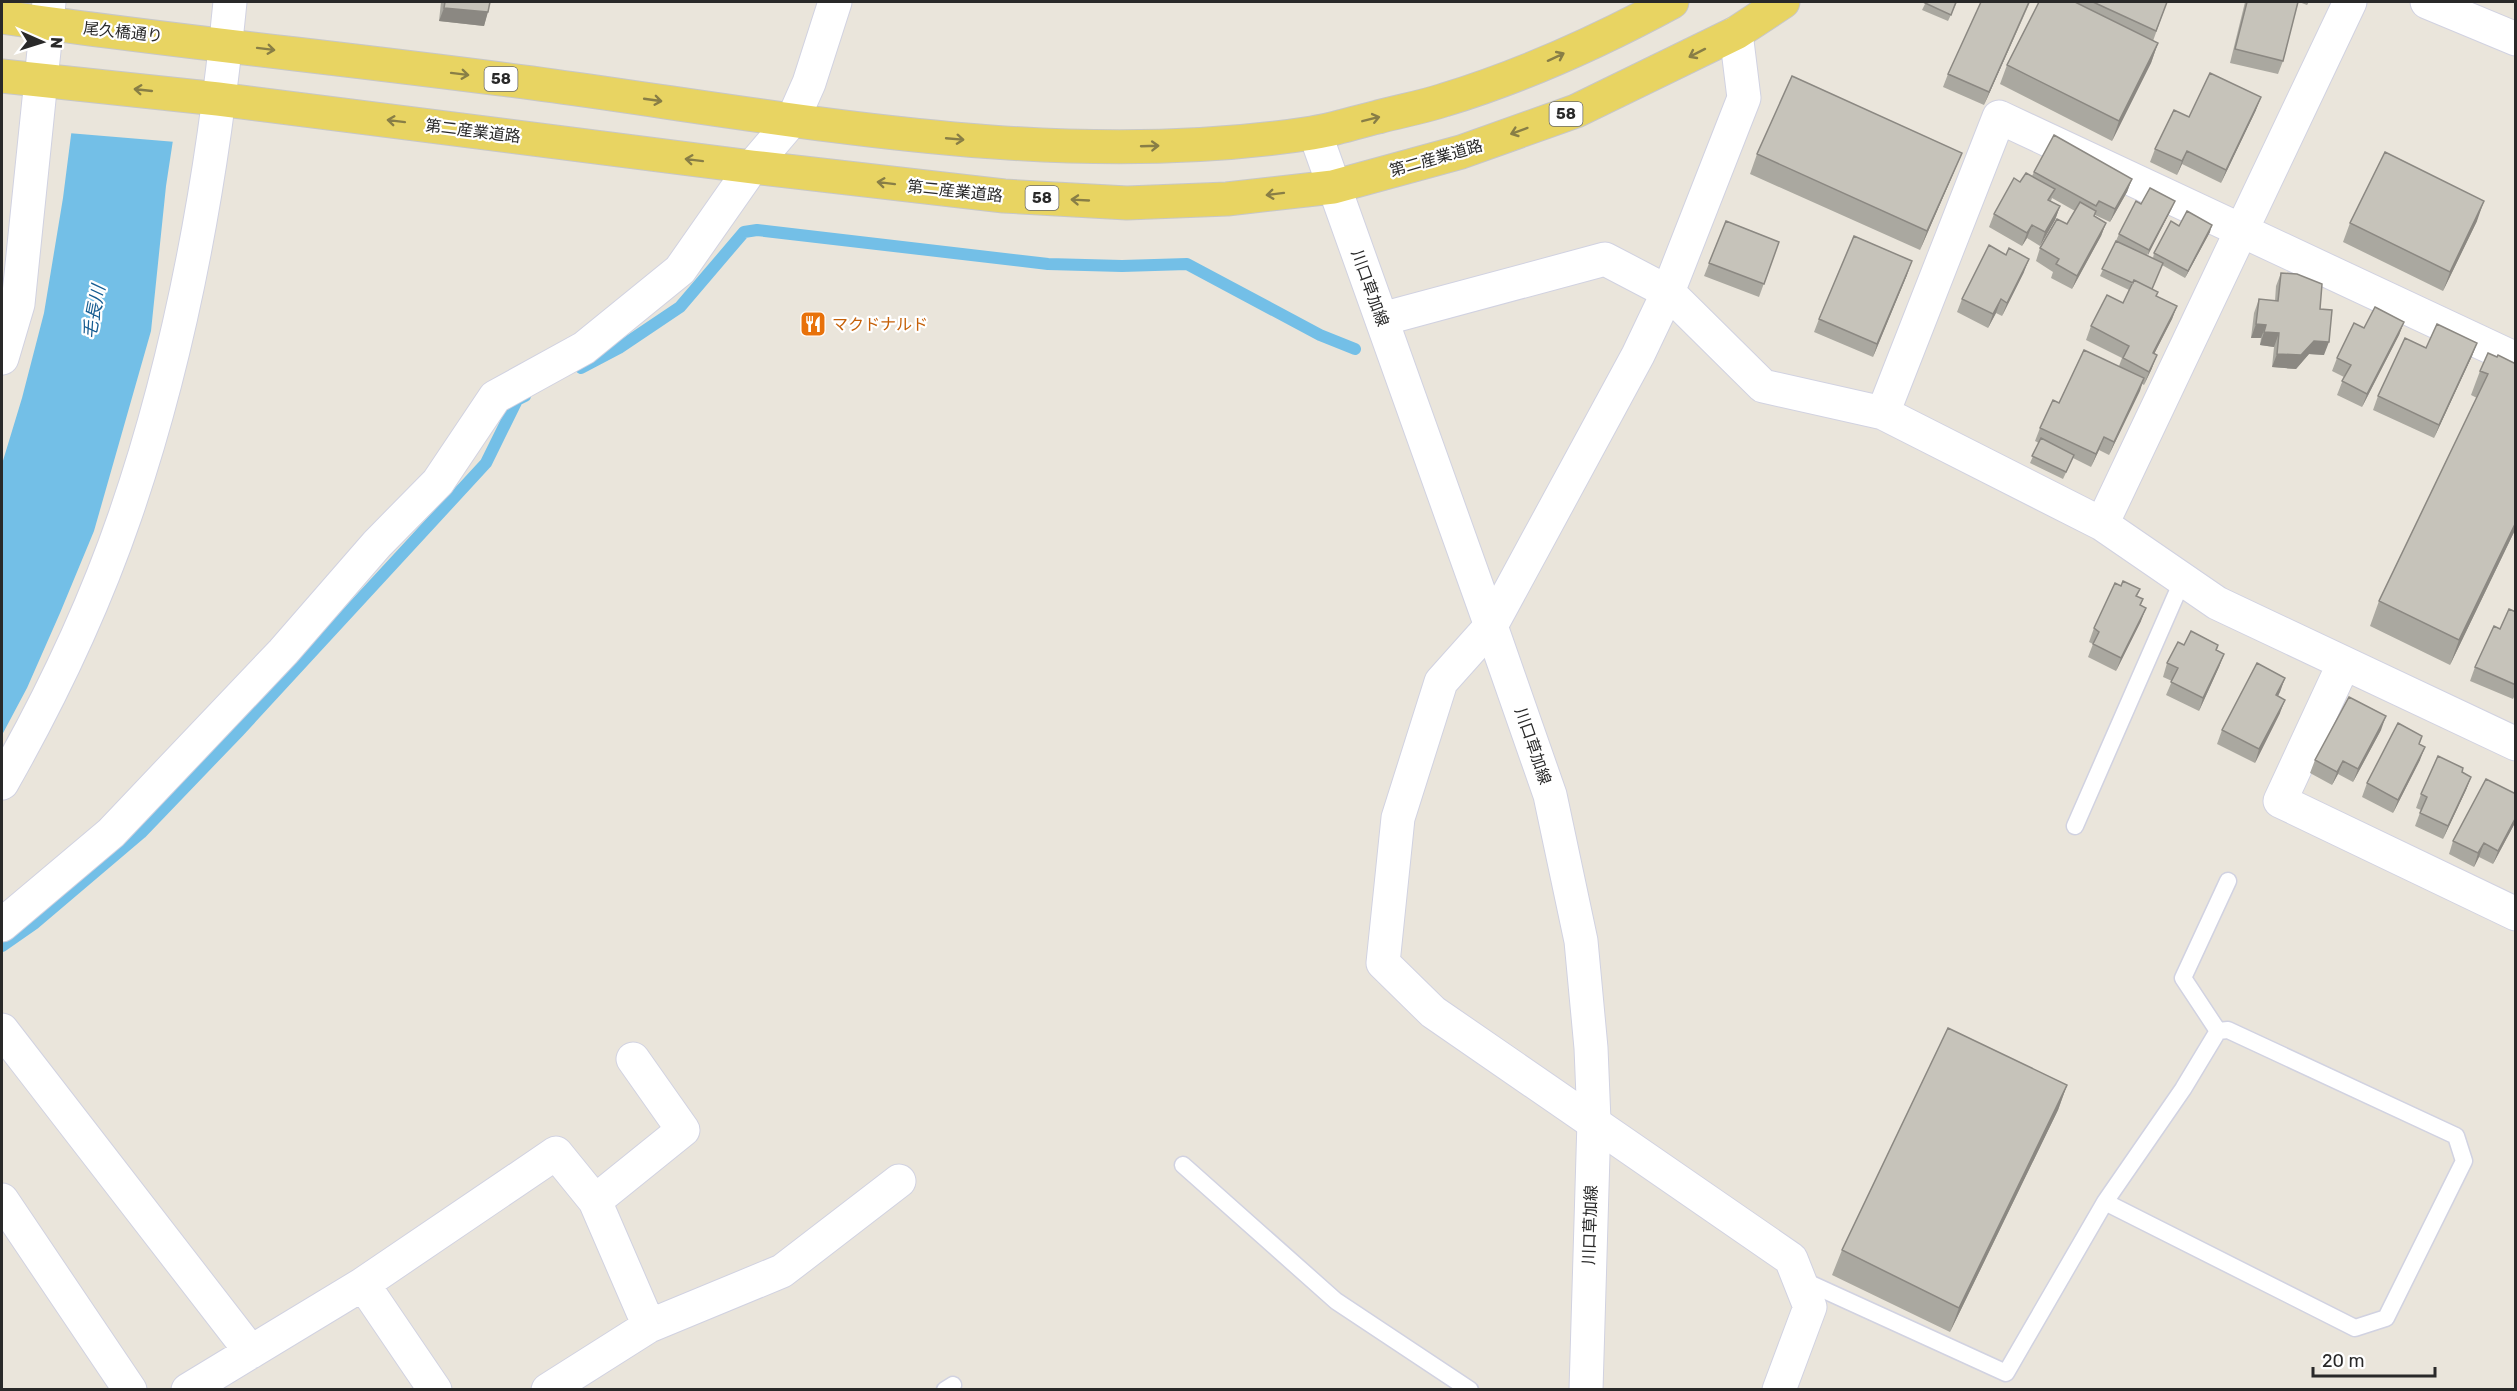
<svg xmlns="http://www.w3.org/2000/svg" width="2517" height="1391" viewBox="0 0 2517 1391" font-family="Rubik,'Noto Sans JP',sans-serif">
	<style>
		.water { fill: #73bfe7 }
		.pier { fill: #eae5db }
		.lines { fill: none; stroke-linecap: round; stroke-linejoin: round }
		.stream { stroke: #73bfe7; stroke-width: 12 }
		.service-casing { stroke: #d1d2e1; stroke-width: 19 }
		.minor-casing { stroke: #d1d2e1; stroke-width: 35 }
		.secondary-casing { stroke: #d1d2e1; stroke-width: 35 }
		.primary-casing { stroke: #c7c7c7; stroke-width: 35 }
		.service { stroke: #fff; stroke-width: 16 }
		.minor { stroke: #fff; stroke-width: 33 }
		.secondary { stroke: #fff; stroke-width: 33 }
		.primary { stroke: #e8d462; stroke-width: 33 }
		.wall { fill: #aaa8a0 }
		.shaded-wall { fill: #8b8882 }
		.building { fill: #c6c3ba; stroke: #8b8882; stroke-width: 1.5 }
		.oneway { stroke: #887e46 }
		.labels { text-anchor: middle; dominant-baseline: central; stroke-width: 4.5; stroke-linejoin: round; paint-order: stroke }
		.shield { fill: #fff; stroke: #696969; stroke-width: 1.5 }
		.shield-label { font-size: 15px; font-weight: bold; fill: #292929 }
		.street-label { font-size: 16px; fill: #292929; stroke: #fff }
		.food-label { font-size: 16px; fill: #c56008; stroke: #fff; text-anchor: start }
		.water-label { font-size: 18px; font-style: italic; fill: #155c91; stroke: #fff }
	</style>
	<rect width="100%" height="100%" fill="#eae5db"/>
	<!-- water -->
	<path class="water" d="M88,2H194L166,186L151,331L94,531L60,613L27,688L2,735V464L22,398L44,313L63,198Z"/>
	<!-- pier -->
	<path class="pier" d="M85,2H197L176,142L68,133Z"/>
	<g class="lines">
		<!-- stream -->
		<path class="stream" d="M581,368L619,348L680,307L744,232L757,230L1048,264L1122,266L1187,264L1320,335L1355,349
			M2,946L35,923L141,833L239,731L486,463L517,400L525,396"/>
		<!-- service casing -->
		<g class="service-casing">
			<path id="service" d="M2075,826L2183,579
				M1183,1165L1336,1301L1470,1390
				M2105,1202L2355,1328L2386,1318L2464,1161L2456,1136L2228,1030L2218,1031
				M1800,1279L2006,1373L2105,1202L2183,1089L2218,1031L2183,978L2228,881
				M945,1390L953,1385"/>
		</g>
		<!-- minor casing -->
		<g class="minor-casing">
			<path id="minor" d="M2427,2L2516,39
				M1736,33L1744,98L1668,292L1638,355L1491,626L1441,682L1398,818L1383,963L1433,1012L1791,1259L1810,1307L1779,1390
				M1382,319L1605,259L1668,292L1763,386L1883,413L2102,524L2217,603L2516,744
				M2,358L18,304L49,2
				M1883,413L1999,117L2516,359
				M2102,524L2350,2
				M2344,663L2280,801L2516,914
				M2,783C50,699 93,609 125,516C182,351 213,175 230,2
				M2,925L111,833L283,652L377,544L438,482L495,397L584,348L680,270L752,167L793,119L809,83L835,2
				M2,1030L251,1352
				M2,1200L130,1390
				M595,1201L683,1130L633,1059
				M363,1284L435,1390
				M188,1390L363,1284L556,1153L595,1201L649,1326
				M548,1390L649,1326L782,1271L899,1181"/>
		</g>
		<!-- secondary casing -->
		<g class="secondary-casing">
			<path id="secondary" d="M1315,133L1491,626L1550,795L1581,941L1591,1048L1594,1121L1586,1390"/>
		</g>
		<!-- primary casing -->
		<g class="primary-casing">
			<path id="primary" d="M2,17C185,43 370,61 554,86C802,120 1061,172 1312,133C1334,130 1356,122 1378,117C1400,111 1423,107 1444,100C1523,76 1600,41 1672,2
				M2,76L218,99L752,167L1004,196L1127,203L1227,199L1333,187L1461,152L1576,111L1736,33L1783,2"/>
		</g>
		<!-- service -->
		<use href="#service" class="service"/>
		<!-- minor -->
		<use href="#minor" class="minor"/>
		<!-- secondary -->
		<use href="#secondary" class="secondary"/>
		<!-- primary -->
		<use href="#primary" class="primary"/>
	</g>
	<!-- wall -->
	<path class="wall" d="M441,2H490L484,26L439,21Z
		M1926,2H1957L1948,21L1922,10Z
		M2030,2L1984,105L1943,87L1948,74Z
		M2039,2H2167L2153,41L2158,43L2151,63L2112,141L2000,84L2007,65Z
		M2245,2H2298L2283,61L2278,74L2230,63Z
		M2299,2H2309L2307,5Z
		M2256,110L2221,183L2182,164L2177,175L2150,162L2155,149L2189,117Z
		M1757,154L1954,172L1920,250L1750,174Z
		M2034,172L2132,179L2127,192L2110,222L2095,215V216L2106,223L2101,236L2072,289L2051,278L2053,272L2036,261L2040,248L2067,224L2075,211L2052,198L2051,201L2060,206L2055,220L2040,246L2027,238L2022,246L1989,227L1994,214L2020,182L2032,176Z
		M2141,204L2172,208L2147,255L2153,258L2154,253L2179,226L2210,232L2185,278L2162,265L2152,289L2156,296L2177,306L2172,319L2154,354L2152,368L2144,385L2142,384L2109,455L2099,450L2091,467L2073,458L2063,479L2030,463L2039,443L2035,441L2040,428L2059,403L2119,366L2122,358L2086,340L2091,326L2123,303L2129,290L2100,276L2119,234Z
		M1726,221L1779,242L1759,297L1704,276Z
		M2477,221L2443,291L2343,242L2350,223Z
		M2024,272L2002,316L1996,313L1988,328L1957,312L1962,299Z
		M2281,273L2320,309L2324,355L2309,354L2296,369L2272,367L2274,347L2260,345L2261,338H2251L2254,313L2259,299L2275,301L2276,286Z
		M1907,275L1873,357L1814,332L1819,319Z
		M2404,322L2399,335L2362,407L2337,395L2344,377L2332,371L2337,358Z
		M2477,343L2472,356L2434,438L2373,410L2378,396L2426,348Z
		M2497,357L2516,364V528L2450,665L2370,626L2379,601L2477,398L2471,395L2480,371Z
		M2121,586L2140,589L2137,597L2143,599L2141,605V621L2116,671L2088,657L2093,644L2089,642L2094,628Z
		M2516,612V693L2513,699L2470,681L2475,667Z
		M2184,645H2218L2217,650L2224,654L2219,667L2199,711L2166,695L2172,681L2163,677L2167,663Z
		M2285,678L2278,696L2280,713L2255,763L2217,744L2222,730Z
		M2381,730L2353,782L2338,774L2332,785L2310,773L2315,760Z
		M2419,744L2420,760L2393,813L2362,797L2367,783Z
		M2462,772L2471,777L2466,790L2443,839L2415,826L2421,810L2416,808L2421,794Z
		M2516,794V821L2493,864L2479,857L2474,867L2449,854L2453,841Z
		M2067,1085L2058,1110L1950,1332L1832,1275L1842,1250Z"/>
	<!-- shaded-wall -->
	<path class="shaded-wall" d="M2030,2L2026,11L1984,105L1989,92Z
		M444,8L488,12L484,26L439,21Z
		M2158,43L2151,63L2112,141L2119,121Z
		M2261,97L2256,110L2221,183L2226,170Z
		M2187,151L2182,164L2177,175L2182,161Z
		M1962,153L1954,172L1920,250L1927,231Z
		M2132,179L2127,192L2110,222L2115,209Z
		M2175,201L2172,208L2147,257L2149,250Z
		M2484,201L2477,221L2443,291L2450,272Z
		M2060,206L2055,220L2040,246L2045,232Z
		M2106,223L2101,236L2072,289L2077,276Z
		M2032,225L2027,238L2022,246L2027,233Z
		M2212,225L2210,232L2185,278L2188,271Z
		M2029,259L2024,272L2002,316L2007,303Z
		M1912,261L1907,275L1873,357L1877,344Z
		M2001,299L1996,313L1988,328L1993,314Z
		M2177,306L2172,319L2148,366L2153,353Z
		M2404,322L2399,335L2362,407L2367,394Z
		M2256,324L2266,325L2261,338H2251Z
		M2264,332L2279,333L2274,347L2260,345Z
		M2314,341L2329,342L2324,355L2309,354L2296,369L2272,367L2277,354Z
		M2477,343L2472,356L2434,438L2439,425Z
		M2157,355L2152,368L2144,385L2149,372Z
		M2144,378L2140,391L2109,455L2114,442Z
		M2104,437L2099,450L2091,467L2096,454Z
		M2516,522V528L2450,665L2459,640Z
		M2146,608L2141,621L2116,671L2121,658Z
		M2224,654L2219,667L2199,711L2203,698Z
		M2285,678L2280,692L2271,709L2276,695Z
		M2285,700L2280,713L2255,763L2259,749Z
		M2386,716L2381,730L2353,782L2358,769Z
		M2425,747L2420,760L2393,813L2398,800Z
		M2343,761L2338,774L2332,785L2337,772Z
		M2471,777L2466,790L2443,839L2448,826Z
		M2516,817V821L2493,864L2498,851Z
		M2484,843L2479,857L2474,867L2478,853Z
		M2067,1085L2058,1110L1950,1332L1959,1308Z"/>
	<!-- building -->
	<path class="building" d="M445,2H490L488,12L444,8Z
		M1926,2H1956L1951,15L1925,3Z
		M1981,2H2029L1989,92L1948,74Z
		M2039,2H2075L2158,43L2119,121L2007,65Z
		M2093,2H2167L2156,31Z
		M2247,2H2298L2283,61L2235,49Z
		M2210,73L2261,97L2226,170L2187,151L2182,161L2155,149L2174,110L2189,117Z
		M1792,76L1962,153L1927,231L1757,154Z
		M2054,135L2132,179L2115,209L2099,201L2096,206L2034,172Z
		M2385,152L2484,201L2450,272L2350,223Z
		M2026,173L2055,189L2048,200L2060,206L2045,232L2032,225L2027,233L1994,214L2014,178L2020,182Z
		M2150,188L2175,201L2149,250L2119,234L2136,201L2141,204Z
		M2080,202L2096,211L2094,216L2106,223L2077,276L2056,264L2059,259L2040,248L2057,219L2067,224Z
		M2187,211L2212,225L2188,271L2154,253L2171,221L2179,226Z
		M1726,221L1779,242L1764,284L1709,263Z
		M1854,236L1912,261L1877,344L1819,319Z
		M2116,241L2163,263L2152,289L2134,280L2133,283L2102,269Z
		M1989,245L2006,255L2009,248L2029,259L2007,303L2001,299L1993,314L1962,299Z
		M2281,273L2297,274L2322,284L2320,309L2332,310L2329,342L2314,341L2301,355L2277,354L2279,333L2264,332L2266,325L2256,324L2259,299L2278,301Z
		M2134,280L2158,292L2156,296L2177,306L2153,353L2157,355L2149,372L2123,358L2129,346L2091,326L2107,295L2123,303Z
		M2375,307L2404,322L2367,394L2342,381L2351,365L2337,358L2354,323L2364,328Z
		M2437,324L2477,343L2439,425L2378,396L2405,338L2426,348Z
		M2084,350L2144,378L2114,442L2104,437L2096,454L2040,428L2053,400L2059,403Z
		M2488,353L2497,357L2498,355L2516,364V522L2459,640L2379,601L2488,374L2480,371Z
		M2041,438L2074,455L2066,472L2032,456Z
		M2123,581L2140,589L2136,596L2143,599L2140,605L2146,608L2121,658L2093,644L2099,632L2094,628L2115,583L2121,586Z
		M2509,609L2516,612V685L2475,667L2494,626L2500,629Z
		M2191,631L2218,645L2216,650L2224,654L2203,698L2171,682L2178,668L2167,663L2178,642L2184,645Z
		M2257,663L2285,678L2276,695L2285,700L2259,749L2222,730Z
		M2349,697L2386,716L2358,769L2343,761L2337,772L2315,760Z
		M2398,723L2422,736L2419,744L2425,747L2398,800L2367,783Z
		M2438,756L2463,768L2462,772L2471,777L2448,826L2420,813L2427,797L2421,794Z
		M2486,779L2516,794V817L2498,851L2484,843L2478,853L2453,841Z
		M1948,1028L2067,1085L1959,1308L1842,1250Z"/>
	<!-- one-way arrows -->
	<defs><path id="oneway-shaft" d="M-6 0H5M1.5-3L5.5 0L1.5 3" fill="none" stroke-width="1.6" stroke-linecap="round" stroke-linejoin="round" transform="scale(1.5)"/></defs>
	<g class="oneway">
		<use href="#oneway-shaft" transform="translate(266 49) rotate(7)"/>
		<use href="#oneway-shaft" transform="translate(1697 53) rotate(153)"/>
		<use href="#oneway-shaft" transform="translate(1556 57) rotate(-25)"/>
		<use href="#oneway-shaft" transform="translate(460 74) rotate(7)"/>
		<use href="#oneway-shaft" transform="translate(143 90) rotate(-174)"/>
		<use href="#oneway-shaft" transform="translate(653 100) rotate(8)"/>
		<use href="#oneway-shaft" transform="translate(1371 119) rotate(-14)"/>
		<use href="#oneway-shaft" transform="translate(396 121) rotate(-173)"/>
		<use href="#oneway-shaft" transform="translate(1519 131) rotate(160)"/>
		<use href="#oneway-shaft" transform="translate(955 139) rotate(5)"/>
		<use href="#oneway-shaft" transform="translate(1150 146) rotate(-2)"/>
		<use href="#oneway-shaft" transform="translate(694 160) rotate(-173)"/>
		<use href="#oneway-shaft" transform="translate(886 183) rotate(-173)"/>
		<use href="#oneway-shaft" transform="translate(1275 194) rotate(173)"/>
		<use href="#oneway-shaft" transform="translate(1080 200) rotate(-177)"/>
	</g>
	<!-- icons -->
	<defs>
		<g id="restaurant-square" transform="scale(1.35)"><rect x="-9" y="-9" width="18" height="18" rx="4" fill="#e8710a" stroke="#fff"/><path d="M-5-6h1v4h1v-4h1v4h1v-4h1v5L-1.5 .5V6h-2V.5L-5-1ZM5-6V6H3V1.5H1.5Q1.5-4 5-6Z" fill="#fff"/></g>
	</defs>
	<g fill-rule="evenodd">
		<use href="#restaurant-square" x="813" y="324"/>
	</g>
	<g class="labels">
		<!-- shield labels -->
		<g class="shield">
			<rect x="484.5" y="67" width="33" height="24" rx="4.5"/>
			<rect x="1549.5" y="102" width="33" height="24" rx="4.5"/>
			<rect x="1025.5" y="186" width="33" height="24" rx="4.5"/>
		</g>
		<g class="shield-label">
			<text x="501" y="79">58</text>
			<text x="1566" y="114">58</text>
			<text x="1042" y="198">58</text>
		</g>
		<!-- street labels -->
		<g class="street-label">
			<text transform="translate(123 32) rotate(6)">尾久橋通り</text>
			<text transform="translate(473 131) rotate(7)">第二産業道路</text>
			<text transform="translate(1436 158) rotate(-16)">第二産業道路</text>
			<text transform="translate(955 191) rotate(6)">第二産業道路</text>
			<text transform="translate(1370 288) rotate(70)">川口草加線</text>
			<text transform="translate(1533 746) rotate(71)">川口草加線</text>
			<text transform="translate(1590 1225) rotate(-88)">川口草加線</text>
		</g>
		<!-- food labels -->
		<g class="food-label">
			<text x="832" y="324">マクドナルド</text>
		</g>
		<!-- water labels -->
		<g class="water-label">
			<text transform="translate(94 312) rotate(-79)">毛長川</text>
		</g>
	</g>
	<!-- border -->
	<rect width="2517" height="1391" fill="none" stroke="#292929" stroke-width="6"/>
	<!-- north arrow -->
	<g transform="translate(42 42) rotate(93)" stroke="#ffffff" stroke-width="4.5" paint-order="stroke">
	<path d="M0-4.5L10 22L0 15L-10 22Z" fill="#292929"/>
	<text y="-9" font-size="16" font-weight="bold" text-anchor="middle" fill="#292929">N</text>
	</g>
	<!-- scale -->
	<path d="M2313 1367v9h122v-9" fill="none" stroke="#292929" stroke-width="3"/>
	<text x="2322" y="1367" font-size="18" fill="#292929" stroke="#ffffff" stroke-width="4.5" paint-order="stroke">20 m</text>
</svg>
